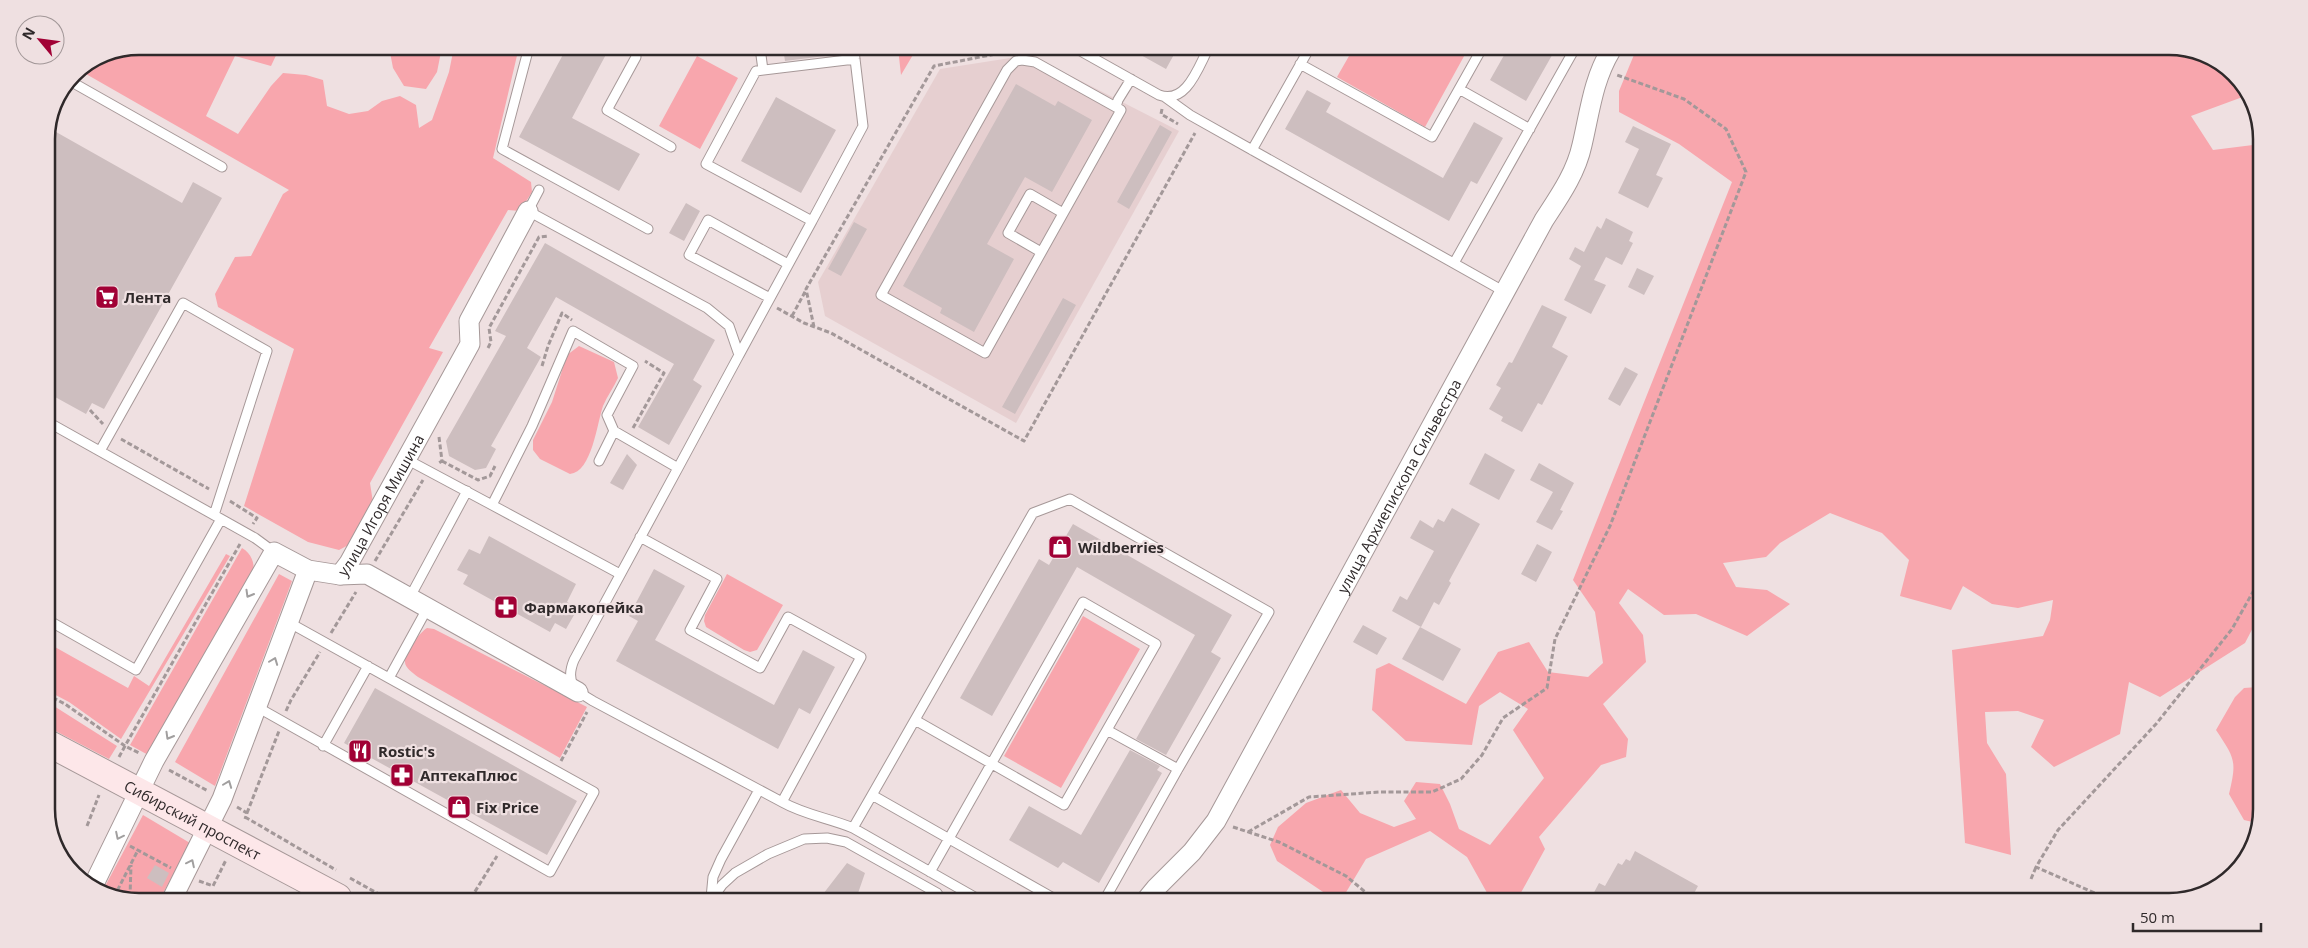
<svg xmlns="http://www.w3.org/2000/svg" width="2308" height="948" viewBox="0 0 2308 948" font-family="'Open Sans',sans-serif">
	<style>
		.built { fill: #e6cfd0 }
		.green { fill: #f8a6ad }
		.building { fill: #cdbebf }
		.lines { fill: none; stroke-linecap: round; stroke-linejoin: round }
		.lane-casing { stroke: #a69898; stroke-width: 11 }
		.street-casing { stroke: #a69898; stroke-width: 21 }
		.secondary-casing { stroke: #a69898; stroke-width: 28 }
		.path { stroke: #a39899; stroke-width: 3; stroke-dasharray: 5 2.5; stroke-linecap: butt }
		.lane { stroke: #fff; stroke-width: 9 }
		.street { stroke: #fff; stroke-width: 19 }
		.secondary { stroke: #fde7e9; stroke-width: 26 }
		.oneway { stroke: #a19f9f }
		.labels { text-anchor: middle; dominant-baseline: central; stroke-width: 4.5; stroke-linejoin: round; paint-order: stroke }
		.poi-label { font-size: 15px; font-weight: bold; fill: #2f292a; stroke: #efe0e1; text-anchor: start }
		.street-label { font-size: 15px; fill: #2f292a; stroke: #efe0e1 }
		.rim { fill: none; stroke: #2f292a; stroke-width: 2.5 }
	</style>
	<rect width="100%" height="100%" fill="#efe0e1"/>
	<!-- built -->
	<path class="built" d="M1030,55L1179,131L1016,423L825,316L818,282L940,69Z"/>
	<!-- green -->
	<path class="green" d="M139,46L280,47L271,66L235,56L206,116L238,134L271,86L283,73L306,75L323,80L327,106L349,114L368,111L382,101L400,96L416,105L419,128L432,120L449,72L454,47H519L493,158L531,182L532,192L520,211L508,210L429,348L443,352L370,483L374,509L358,540L339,550L308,542L244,506L294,349L218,307L215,294L235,257L251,256L283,194L289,190L79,70L104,53Z
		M389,47H442L437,72L426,89L404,86L393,68Z
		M898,48H917L901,75Z
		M1353,49H1468L1425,127L1337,77Z
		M1636,50L2199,51L2243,83L2248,95L2191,116L2213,150L2261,144L2258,618L2245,643L2160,697L2129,682L2120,734L2054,767L2031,747L2044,720L2018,711L1985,712L1987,743L2006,774L2011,855L1965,843L1952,650L2043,636L2050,620L2053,600L2018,608L1992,604L1963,586L1951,610L1900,596L1909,560L1882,533L1830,513L1780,543L1766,557L1723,563L1736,587L1767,590L1790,604L1747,636L1696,614L1664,615L1628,589L1619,603L1643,635L1646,662L1603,704L1628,739L1626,757L1601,765L1539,837L1545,849L1517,900H1491L1467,857L1430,831L1366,859L1345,894L1351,900H1335L1277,861L1270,845L1278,827L1306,803L1341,790L1360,813L1394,827L1416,819L1404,801L1416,782L1440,784L1450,804L1459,829L1490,845L1544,778L1513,730L1528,709L1500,692L1479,706L1472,745L1406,741L1372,710L1376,669L1389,663L1466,704L1498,652L1529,642L1548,672L1588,677L1603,663L1595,612L1573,580L1732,182L1679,144L1619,112V91Z
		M697,56L738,78L700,149L659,126Z
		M579,346L614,362L618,378C614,387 607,396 603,406C597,423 592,472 570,474L540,459L533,450V440L552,402L567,355Z
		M242,548C252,554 254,562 254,573L150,756L130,745Z
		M226,554L230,556L121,739L69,702L46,690V642L128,688L134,676L149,686Z
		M279,574L292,581L215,786L175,762Z
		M727,574L783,605L757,650L750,652L744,650L706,627L704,621L705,615Z
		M1083,616L1140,649L1061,788L1004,756Z
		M427,628L434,629L587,707L560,758L418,677C413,673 405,668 405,662C405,652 419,633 427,628Z
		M2258,687L2257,823L2244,820L2229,794C2237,760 2235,759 2216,730L2235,697L2244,688Z
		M46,701L117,746L109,759L46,726Z
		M143,815L190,843L161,897H109L102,892Z"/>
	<!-- building -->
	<path class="building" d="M567,47H610L572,118L640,154L619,191L519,137Z
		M783,48H824L825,56L785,61Z
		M1130,49H1177L1166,69Z
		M1507,50H1555L1526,101L1490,80Z
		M1016,84L1055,106L1058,101L1092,120L1052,192L1025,177L987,244L1014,259L974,332L940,313L942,308L903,286Z
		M1307,90L1331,103L1326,112L1443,178L1474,122L1503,138L1477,184L1471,181L1449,221L1285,129Z
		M776,97L836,130L801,193L741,161Z
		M1160,125L1172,132L1129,209L1117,202Z
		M1633,126L1671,144L1656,175L1663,178L1648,208L1618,193L1639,149L1625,142Z
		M49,128L182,203L193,182L222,198L104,409L92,403L86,414L46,392V133Z
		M686,203L700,211L684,241L669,233Z
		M1606,218L1633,232L1629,241L1633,243L1622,265L1606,257L1594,280L1606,285L1591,314L1564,300L1581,266L1569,259L1575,247L1584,252L1597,226L1601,229Z
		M854,222L867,229L841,276L828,269Z
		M545,243L715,340L693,380L702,386L669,445L638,427L674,364L556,297L527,348L541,357L491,446L496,449L486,468L475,470L449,456L446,441L506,336L495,331Z
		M1637,268L1654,276L1644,295L1628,287Z
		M1063,298L1076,305L1015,414L1002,407Z
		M1542,305L1567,317L1552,347L1568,356L1542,405L1538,403L1522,432L1501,421L1503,417L1489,409L1501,388L1496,385L1509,362L1512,363Z
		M1625,367L1638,374L1620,406L1608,399Z
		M1485,453L1515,470L1499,500L1469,484Z
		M627,454L637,465L623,490L610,483Z
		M1539,463L1574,483L1560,510L1563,511L1552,530L1536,522L1553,492L1530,480Z
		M1452,508L1480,524L1449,581L1451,583L1439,605L1434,602L1421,627L1392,611L1400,596L1407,600L1434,551L1410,538L1420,520L1433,528L1438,519L1444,522Z
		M1073,524L1232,615L1211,652L1221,658L1166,755L1136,739L1195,635L1077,567L992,716L960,698L1039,559L1049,565Z
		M489,536L576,584L567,602L578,608L566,629L555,623L550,632L463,584L468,575L457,570L469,549L480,554Z
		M1537,544L1552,552L1536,582L1521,574Z
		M654,569L685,586L655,640L715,673L774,705L803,650L835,667L810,714L799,708L778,749L616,661L638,621L629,616Z
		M1363,625L1387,638L1377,655L1353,642Z
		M1420,627L1461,649L1443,681L1402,659Z
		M375,688L577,801L547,855L344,743Z
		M1130,750L1160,766L1157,770L1162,773L1099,883L1063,862L1058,868L1009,840L1029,806L1081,835Z
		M1635,851L1698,886L1690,901L1648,900L1635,893L1631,900H1590L1599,883L1605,886L1618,863L1622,865L1626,859L1630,861Z
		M847,863L865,873L856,899L820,898Z
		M155,865L169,873L162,887L147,878Z"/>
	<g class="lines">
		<!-- lane casing -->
		<g class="lane-casing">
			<path id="lane" d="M529,47L502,149L648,229
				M634,47L636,57L607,110L671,147
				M760,48L763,70
				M854,48L855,59L863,126L812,221L706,164L756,71L855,59
				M1077,49L1159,95C1186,105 1198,68 1208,49
				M1022,60L1035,62L1121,110L985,353L881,295L1007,70L1016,61Z
				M1300,64L1432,137L1481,50
				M70,81L222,167
				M1459,89L1530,129
				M1165,97L1190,115L1505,292
				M1116,107L1118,100L1131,79
				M1252,150L1309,49
				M539,190L528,211L707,308L729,326L739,355L678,468L614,431
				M1041,252L1008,233L1030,194L1063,213
				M1454,263L1574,50
				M770,298L689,255L708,220L788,264
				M739,355L812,221
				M46,421L255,538L274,552
				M100,451L183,303L267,351L214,515
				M406,459L492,505L532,426L573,331L633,366L607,415L614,431L599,461
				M492,505L620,574
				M640,537L717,579L690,630L760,668L788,617L861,657L782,802L593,701C574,690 565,682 574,660L678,468
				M410,597L467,491
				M46,619L136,670L221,519
				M389,678L428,607
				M257,707L550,872L594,792L288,622
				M915,720L1064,805L1156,644L1083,602L930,872
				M1107,730L1178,769
				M323,746L368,666
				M782,802C805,815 829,818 853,828L978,899
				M853,828L872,795
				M711,898L713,877L721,859L759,790
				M713,898L722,885L735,873L768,854L804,839L827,838L846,842L937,893L941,899
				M1055,899L872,795L1033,513L1070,499L1269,612L1178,769L1105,899"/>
		</g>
		<!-- street casing -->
		<g class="street-casing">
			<g id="street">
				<path d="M340,575L367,574L578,692"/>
				<path id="s1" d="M93,886L154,761L274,552L308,570L340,575L349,563L470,344L469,321L528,211"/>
				<path d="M173,897L222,799L308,570"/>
				<path id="s2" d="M1147,899L1156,888L1192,852L1216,821L1544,220C1559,197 1576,173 1582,145C1590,111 1593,80 1611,50"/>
			</g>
		</g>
		<!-- secondary casing -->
		<g class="secondary-casing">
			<g id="secondary">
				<path id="s3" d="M46,742L338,897"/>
			</g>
		</g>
		<!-- path -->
		<path class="path" d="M1162,109L1161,114L1178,124
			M777,308L804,323L831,333L1024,441L1195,133
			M792,316L806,290
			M814,327L806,289L934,66L1006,52
			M488,348L491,342L489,328L539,237L548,236
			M542,366L548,346L562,313L572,320
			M90,410L103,424
			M633,428L664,373L645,361
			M439,437L442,461L439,463
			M121,439L209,489
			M442,461L478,480L490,476L495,466
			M230,501L257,518L253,524
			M375,561L423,480
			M331,633L356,592
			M46,694L65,704L125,746L240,544
			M286,711L291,700L320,652
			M119,757L125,746L139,753
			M561,761L587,712
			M169,770L208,791
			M237,807L247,813L245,819
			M247,813L279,731
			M245,817L336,870
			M87,826L99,795
			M1233,827L1279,842L1346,876L1375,900
			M1248,832L1309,797L1379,792H1432L1461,779L1482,755L1503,718L1547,688L1555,639L1610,526L1746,172L1726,129L1684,99L1617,75
			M130,846L171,868
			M350,878L384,897
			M2031,879L2036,867
			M199,881L213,886L226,860
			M114,897L138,850
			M130,897L131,865
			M471,898L497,856
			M2115,902L2036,867L2058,830L2156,724L2232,629L2258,583"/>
		<!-- lane -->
		<use href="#lane" class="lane"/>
		<!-- street -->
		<use href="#street" class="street"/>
		<!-- secondary -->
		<use href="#secondary" class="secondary"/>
	</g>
	<!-- one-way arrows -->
	<defs><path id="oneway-chevron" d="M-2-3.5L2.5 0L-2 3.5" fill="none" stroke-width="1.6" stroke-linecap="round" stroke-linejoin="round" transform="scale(1.25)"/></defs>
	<g class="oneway">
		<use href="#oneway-chevron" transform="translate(249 594) rotate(120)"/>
		<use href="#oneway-chevron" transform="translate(274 661) rotate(-69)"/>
		<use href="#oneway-chevron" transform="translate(169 736) rotate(120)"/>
		<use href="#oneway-chevron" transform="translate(228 784) rotate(-69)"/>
		<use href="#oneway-chevron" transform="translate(119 836) rotate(116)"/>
		<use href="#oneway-chevron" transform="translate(191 863) rotate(-64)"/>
	</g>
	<!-- icons -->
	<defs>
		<g id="supermarket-square" transform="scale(1.25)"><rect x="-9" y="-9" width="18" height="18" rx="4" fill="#a10135" stroke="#efe0e1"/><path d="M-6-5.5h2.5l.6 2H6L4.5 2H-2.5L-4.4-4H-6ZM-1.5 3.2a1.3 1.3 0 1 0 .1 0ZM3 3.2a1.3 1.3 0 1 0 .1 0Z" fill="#fff"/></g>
		<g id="shop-square" transform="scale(1.25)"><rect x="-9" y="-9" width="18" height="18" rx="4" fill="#a10135" stroke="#efe0e1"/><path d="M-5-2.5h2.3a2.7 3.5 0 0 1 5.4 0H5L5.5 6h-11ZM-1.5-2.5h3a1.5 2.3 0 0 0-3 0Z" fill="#fff"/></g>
		<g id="pharmacy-square" transform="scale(1.25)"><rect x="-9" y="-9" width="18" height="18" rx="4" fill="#a10135" stroke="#efe0e1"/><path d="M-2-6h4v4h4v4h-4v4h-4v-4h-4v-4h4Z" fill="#fff"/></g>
		<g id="restaurant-square" transform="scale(1.25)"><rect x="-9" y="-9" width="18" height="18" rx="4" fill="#a10135" stroke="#efe0e1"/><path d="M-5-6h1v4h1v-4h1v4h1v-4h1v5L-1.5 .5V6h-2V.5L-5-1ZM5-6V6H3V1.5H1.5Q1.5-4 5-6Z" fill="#fff"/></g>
	</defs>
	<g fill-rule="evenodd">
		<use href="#supermarket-square" x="107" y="297"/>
		<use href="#shop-square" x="1060" y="547"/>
		<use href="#pharmacy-square" x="506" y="607"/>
		<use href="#restaurant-square" x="360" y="751"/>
		<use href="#pharmacy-square" x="402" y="775"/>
		<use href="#shop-square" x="459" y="807"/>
	</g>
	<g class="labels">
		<!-- poi labels -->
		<g class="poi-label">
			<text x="124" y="297">Лента</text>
			<text x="1078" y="547">Wildberries</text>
			<text x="524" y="607">Фармакопейка</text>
			<text x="378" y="751">Rostic's</text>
			<text x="420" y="775">АптекаПлюс</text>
			<text x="476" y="807">Fix Price</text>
		</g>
		<!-- street labels -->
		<g class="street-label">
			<text stroke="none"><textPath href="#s2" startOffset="486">улица Архиепископа Сильвестра</textPath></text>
			<text stroke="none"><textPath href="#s1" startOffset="532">улица Игоря Мишина</textPath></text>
			<text stroke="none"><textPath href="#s3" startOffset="166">Сибирский проспект</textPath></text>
		</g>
	</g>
	<!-- crop -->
	<path d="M0 0H2308V948H0ZM139 55H2169A84 84 0 0 1 2253 139V809A84 84 0 0 1 2169 893H139A84 84 0 0 1 55 809V139A84 84 0 0 1 139 55Z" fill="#efe0e1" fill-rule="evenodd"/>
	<path class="rim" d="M139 55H2169A84 84 0 0 1 2253 139V809A84 84 0 0 1 2169 893H139A84 84 0 0 1 55 809V139A84 84 0 0 1 139 55Z"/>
	<!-- north arrow -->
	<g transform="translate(40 40) rotate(299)"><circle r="24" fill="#efe0e1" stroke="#a29798"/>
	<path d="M0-4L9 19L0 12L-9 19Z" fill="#a10135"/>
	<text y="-8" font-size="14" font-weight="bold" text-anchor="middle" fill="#2f292a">N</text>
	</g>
	<!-- scale -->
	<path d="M2133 923v8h128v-8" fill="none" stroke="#2f292a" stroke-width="2.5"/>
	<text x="2140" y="923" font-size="15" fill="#2f292a" stroke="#efe0e1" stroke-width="4" paint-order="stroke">50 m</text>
</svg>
